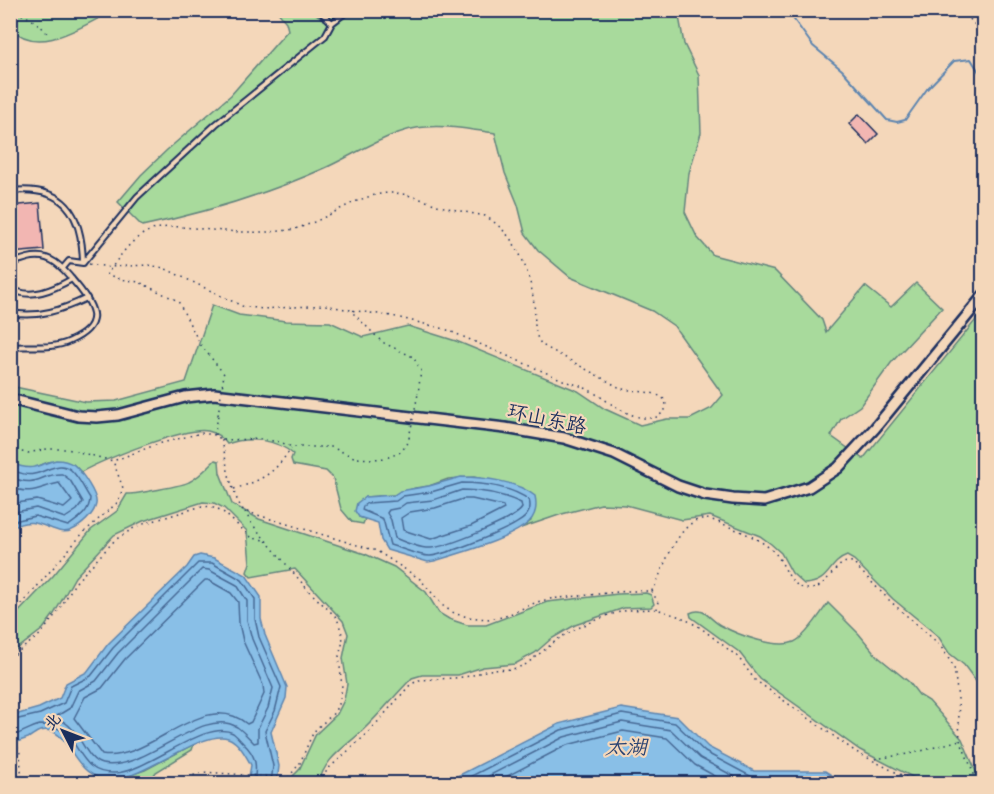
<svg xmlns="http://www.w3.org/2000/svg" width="994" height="794" viewBox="0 0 994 794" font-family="Sriracha,'LXGW WenKai TC',sans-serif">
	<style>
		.green { fill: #a8da9c; stroke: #62847d; stroke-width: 1.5 }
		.water { fill: #89bfe7; stroke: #5d85b0; stroke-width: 1.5 }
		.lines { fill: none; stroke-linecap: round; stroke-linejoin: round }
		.shore { stroke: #476995; stroke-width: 1.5 }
		.stream { stroke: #5d85b0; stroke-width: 2 }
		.building { fill: #f2b6b2; stroke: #1b2f5e; stroke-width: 1.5 }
		.service-casing { stroke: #1b2f5e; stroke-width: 8 }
		.tertiary-casing { stroke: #1b2f5e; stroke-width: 14 }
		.path { stroke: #1b2f5e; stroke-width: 1.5; stroke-dasharray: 1.5 4.5; stroke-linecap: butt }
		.service { stroke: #f4d7ba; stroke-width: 4 }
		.tertiary { stroke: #f4d7ba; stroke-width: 9 }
		.path-bridge { stroke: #1b2f5e; stroke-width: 1.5; stroke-dasharray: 1.5 4.5; stroke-linecap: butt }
		.labels { text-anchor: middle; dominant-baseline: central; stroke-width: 4.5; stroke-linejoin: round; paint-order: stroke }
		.street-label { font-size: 20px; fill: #1b2f5e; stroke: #f4d7ba }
		.water-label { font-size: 21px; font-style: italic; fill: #2c4573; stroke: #f4d7ba }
	</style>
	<rect width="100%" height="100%" fill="#f4d7ba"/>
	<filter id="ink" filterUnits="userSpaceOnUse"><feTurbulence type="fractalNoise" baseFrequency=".0167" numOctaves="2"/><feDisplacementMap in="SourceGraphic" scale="12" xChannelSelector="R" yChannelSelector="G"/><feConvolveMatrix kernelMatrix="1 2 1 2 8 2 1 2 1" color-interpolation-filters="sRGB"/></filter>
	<g filter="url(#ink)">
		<!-- green -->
		<path class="green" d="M340,10L678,11L684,44L699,75L701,133L689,173L685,212L697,237L713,255L775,271L822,320L826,332L865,286L891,307L916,283L942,308L891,363L860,406L841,419L831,436L863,459L983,311V691L964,665L949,653L938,636L893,599L854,560L847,556C827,563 831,583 804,584L792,573L781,553L771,544L760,536L710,516L682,520L626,505L601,504L562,514L521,528L531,521L524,489L474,477L448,479L429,486L415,488L394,495L365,497L359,517L365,519L363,524L352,522L341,509L333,478L326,471L293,465L291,459L293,454C276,439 248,436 227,444C222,437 217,433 208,431C186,426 103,460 81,472L73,464L48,462L34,468L25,469L11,463L10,386L86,402L116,401L186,382L212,305L239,315L286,321L330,322L363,337L408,326L456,341L578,391L605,409L640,425L667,419H690L712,408L723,395L674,326L652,311L570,277L538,250L525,233L518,205L505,173L495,133C473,130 449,125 426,127C394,128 354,155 325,168C267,194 204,213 142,226L118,202L141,175L167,150L231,95L288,30L286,22L277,11H312L324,20Z
			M10,11L11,10L113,11C85,24 39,58 11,28Z
			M215,460L219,461L220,473L232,504L259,519L365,554L394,567L426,592L439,613L449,619L467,625H486L547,602L618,594L646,593L651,595L654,604L651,607L624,608L575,625L551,639L535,653L515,664L483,667L458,675H422L412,678C395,695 380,714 363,730C346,747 324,758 319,783H277V781H288L299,770L316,734L337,714L344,700L347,684L343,658L348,634L343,621L295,569L251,577L247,572L250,563L247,531L224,508L214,503L203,502L143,521L114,535L75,577L54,614L43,629L13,652L11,651V620L53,576L91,530L117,511L127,494C132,495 185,485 189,482C199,477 207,468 215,460Z
			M828,603L859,634L877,656L909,682L919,695L929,701L962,739L981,783H924L860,750L760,679L739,652L691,617L690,613C694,611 698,610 703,612C710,616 715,623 722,626C738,635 777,649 794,642C805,638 821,613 828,603Z
			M194,744L192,750L156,772L154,775L155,783H99L95,777L117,779L145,770Z"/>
		<!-- water -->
		<path class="water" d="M56,460C63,460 68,461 74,465C81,471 98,495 96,504C94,515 81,526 72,530C55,539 36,510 11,529V463C34,472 34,466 56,460Z
			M461,477C483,477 517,481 535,496C537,505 536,515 529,522C511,539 458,554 434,561L428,562L387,550L381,540L378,523L359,517L355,511L357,503L365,497L394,495L400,491L429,486Z
			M200,555L214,558L246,575L261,597V619L265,635L287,687L286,698L271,732L279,766L277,783H248L251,765C246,756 239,742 228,738C204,729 147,776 116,779C69,784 73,723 40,731C36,732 32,736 28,738C23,740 16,742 11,744V716L39,708L60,698L66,683L87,672L108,644L187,567L194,557Z
			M621,708L678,717L708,747L754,771H825L844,783H444L559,724Z"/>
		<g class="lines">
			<!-- shore -->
			<path class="shore" d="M10,469C18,472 25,476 34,474C47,472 58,460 71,470C79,477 84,489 90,498C90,512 78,519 68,526L35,516L10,522
				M10,477C39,489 40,473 62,474L70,480L83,502L77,510L65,518L36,508L10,513
				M462,483C483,483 512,487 529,500C531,506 530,512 525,517C515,528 445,555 430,556C418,556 402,548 390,545L383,519L362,510L363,506L367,503L396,501L403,496L431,492Z
				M10,487C31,496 40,487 59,483L72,501L64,508L37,500L10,504
				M462,490C482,490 504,495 521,503L522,508C515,520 446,547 431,548C421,549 404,542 395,538L391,520L387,513L389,510L399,508L406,503L433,500Z
				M463,499H472L503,506L504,509L471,526L431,539L403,530L401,518L410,512L435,508Z
				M202,569L209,570L237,585L247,601V620L252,639L273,688L268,708L258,728V742L254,743C249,738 243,731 237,727C202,705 145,773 102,764C84,760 81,727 58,719L57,716L70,708L78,691L96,681L118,653Z
				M205,580H208L231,593L238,602L239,623L243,641L263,685L264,694L251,722L247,724C202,687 150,763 102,755L74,718L85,697L102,688L125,659Z
				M10,721L40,714L64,703L71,686L91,676L113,648L198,563H212L242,580L255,599V619L259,637L281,687L275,711L265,731L273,766L271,784
				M10,737C20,734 31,727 40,725C42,725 47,725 49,726C83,731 74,775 115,773C148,772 206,718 233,733C236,735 240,740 243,743C257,756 257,766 254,784
				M456,784L561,730L622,714L675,723L705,752L752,777H823L833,784
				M473,784L564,737L622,722L671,730L700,758L748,784
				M492,784L567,745L623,731L667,738L695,765L729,784"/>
			<!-- stream -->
			<path class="stream" d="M787,10L813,46L842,70L887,120L897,122L905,120L927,89L954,61L971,59L984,80"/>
		</g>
		<!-- building -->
		<path class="building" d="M859,114L878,134L868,144L849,124Z
			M40,203L44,250L10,253V206Z"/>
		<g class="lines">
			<!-- service casing -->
			<g class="service-casing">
				<path id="service" d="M319,10L332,23
					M10,191C64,185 82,212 83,263
					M10,264C16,261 22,260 28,258C51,252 63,268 76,284C96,308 104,326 70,341C51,350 30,345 10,347
					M63,268L69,261L83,263L137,197L216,124L325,36L332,23L349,10
					M10,288C30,301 54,289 72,279
					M10,313C39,318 62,310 87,298"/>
			</g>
			<!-- tertiary casing -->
			<g class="tertiary-casing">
				<path id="tertiary" d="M10,399L78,416L97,417L118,415L185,397L214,394L505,428L564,438L614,454L678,486L705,495L733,499L764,501L809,487L838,468L875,428L984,295"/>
			</g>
			<!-- path -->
			<path class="path" d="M962,10L976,26
				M10,11C25,14 38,22 47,33
				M89,264L109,267L148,265L164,268L242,306L263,309L325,305L350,310L382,342L413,357L421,370L418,394
				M224,374L200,344L178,301L139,282L121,279L107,274C119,258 131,237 152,230C172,224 191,228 211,230C235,232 270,234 294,229C328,221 356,193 392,193C408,193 425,201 440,206C455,210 470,213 485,216C516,234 530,270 534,304C536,319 532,333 542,345L622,389L652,393L662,397L666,402L665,410L658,417C654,417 648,419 644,418C616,414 597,388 570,383L445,329L392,316L350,310
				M215,435L218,415
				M222,440C226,461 231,495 244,511L377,551L420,579L444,607L456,614L468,617L487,619L503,617L537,602L549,599L628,591H651L654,589C662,570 678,523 701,519C711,518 723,524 732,528C748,534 763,541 775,553C785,564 788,583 803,588C827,596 833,558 852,562L890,601L939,644L954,667L958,699L960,740L978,784
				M10,450L28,453L47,449H67L113,461L158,444L201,433L215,435L222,440L260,439L280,442L292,447H331L356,458L373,459L386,458L399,453L407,445L409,438
				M234,489C263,480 275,473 291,448
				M652,591L658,603L657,609
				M10,618L83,533L118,502L123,488L113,461
				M10,658L41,634L59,610L75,583L115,540L137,526L202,506L214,507L222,511L252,538L265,540
				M10,730L20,753L22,784
				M875,759L914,753L960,740
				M171,784L203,772L288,778L300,763L311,737L316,729L332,715L339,704L342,688L339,656L343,641L342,634L337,618L308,590L252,524L245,512
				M323,784L324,775L328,769L368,733L410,685L419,680L454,678L470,676L488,670L513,669L525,665L561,637L582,626L609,615L628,610L657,609L683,618L701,628L738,657L755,680L856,752L919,784"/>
			<!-- service -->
			<use href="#service" class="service"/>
			<!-- tertiary -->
			<use href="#tertiary" class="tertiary"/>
			<!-- path-bridge -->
			<path class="path-bridge" d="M218,415L224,374
				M409,438L418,394"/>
		</g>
	</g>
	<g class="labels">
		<!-- street labels -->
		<g class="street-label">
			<text transform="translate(547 419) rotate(12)">环山东路</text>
		</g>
		<!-- water labels -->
		<g class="water-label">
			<text x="626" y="747">太湖</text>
		</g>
	</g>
	<!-- margin -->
	<rect width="994" height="794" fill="none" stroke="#f4d7ba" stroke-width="36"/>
	<rect x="18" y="18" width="958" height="758" fill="none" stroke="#1b2f5e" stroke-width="2" filter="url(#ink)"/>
	<!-- north arrow -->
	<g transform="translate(63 731) rotate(312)" stroke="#f4d7ba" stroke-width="4.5" paint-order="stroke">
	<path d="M0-4.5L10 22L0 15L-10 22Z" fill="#1b2f5e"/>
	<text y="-9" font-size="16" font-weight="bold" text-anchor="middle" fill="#1b2f5e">北</text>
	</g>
</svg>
